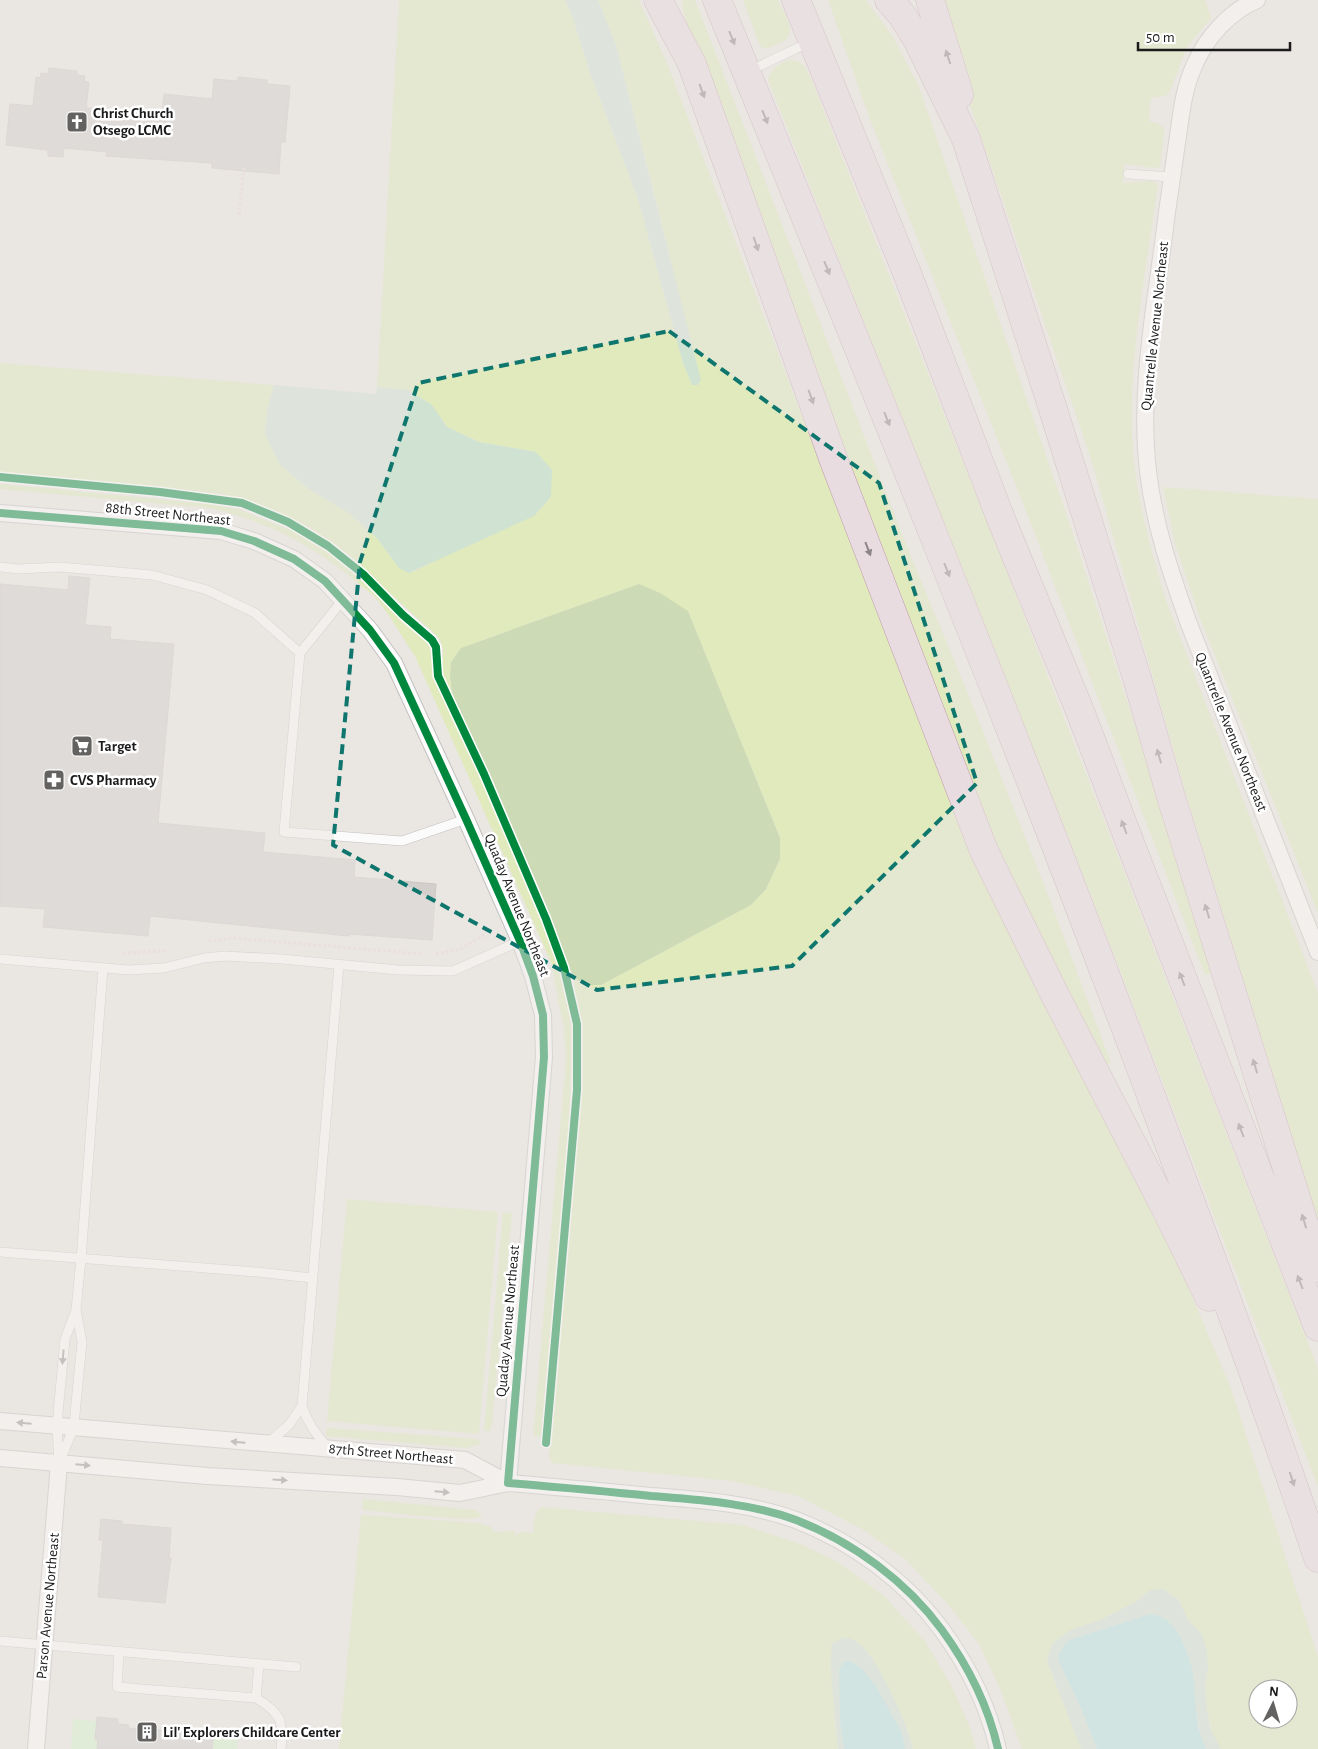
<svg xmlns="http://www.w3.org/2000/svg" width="1318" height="1749" viewBox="0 0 1318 1749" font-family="'Alegreya Sans',sans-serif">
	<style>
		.grass { fill: #e1eabd; fill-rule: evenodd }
		.forest { fill: #ccdab5 }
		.wetland { fill: #d0e2d2 }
		.park { fill: #d4f3ca }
		.water { fill: #b3e2e0 }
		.building { fill: #d3cfcc; stroke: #cec7c4 }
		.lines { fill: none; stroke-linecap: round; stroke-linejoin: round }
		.lane-casing { stroke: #c2c1bf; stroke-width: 10 }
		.street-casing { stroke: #c2c1bf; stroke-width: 18 }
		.highway-casing { stroke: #c298ae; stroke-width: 29 }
		.path { stroke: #ead7d9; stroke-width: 3; stroke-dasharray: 2.5 2.5; stroke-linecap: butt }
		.lane { stroke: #fcfbfb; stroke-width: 9 }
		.street { stroke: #fcfbfb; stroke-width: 16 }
		.highway { stroke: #e9dce1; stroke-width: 28 }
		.cycleway-casing { stroke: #fff; stroke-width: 11 }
		.cycleway { stroke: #00873e; stroke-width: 8 }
		.oneway { fill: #8c8588 }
		.oneway2 { fill: #979696 }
		.marked { fill: none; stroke: #0f766e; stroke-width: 4; stroke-dasharray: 10 6; stroke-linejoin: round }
		.labels { text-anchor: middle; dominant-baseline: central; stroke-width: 5; stroke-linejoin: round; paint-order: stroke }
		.poi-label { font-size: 15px; font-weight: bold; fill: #1b1b1b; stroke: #fff; text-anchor: start }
		.street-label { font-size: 15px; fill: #1b1b1b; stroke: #fff }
	</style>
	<rect width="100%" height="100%" fill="#eae6e2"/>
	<!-- grass -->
	<path class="grass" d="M399,0H565L573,18L590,73L638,199L683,363L692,385L677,287L659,212L616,45L598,0H639L667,63L886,635L963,816L1150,1198L1230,1386L1318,1657V1749H1221L1211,1730L1207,1711L1205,1684L1208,1668L1201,1633L1189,1621L1178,1599L1150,1590L1137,1601L1100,1620L1072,1629L1047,1661L1081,1749H1022L1001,1691L979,1644L946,1602L905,1559L862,1529L798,1496L732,1481L552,1463L549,1456L578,1127L580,1071L578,1015L574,979L584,985H601L751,905L766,889L780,859V838L688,611L639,584L461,648L451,662L450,675L453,702C449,694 443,685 442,676C440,658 449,649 435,634L339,547L310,528L276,511L248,502L212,493L0,473V363L274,385L267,410L310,490L349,513L377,538L399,568L415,571L434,561L536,452L479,442L447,427L432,405L408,390L377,387ZM1258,1689H1288V1719H1258Z
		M682,0H695L906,544L975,711L1050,900L1111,1063L1103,1067L1040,947L931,699L691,40L683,10Z
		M743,0H778C785,16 801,35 778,44C773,46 768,48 763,49L759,44Z
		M828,0H866L893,37L919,87L1070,525L1215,972L1205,975L1019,493L869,117Z
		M934,0H1205L1211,18L1187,47L1171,89L1166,96L1151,98L1149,121L1157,123L1163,127L1164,133L1160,167L1155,168L1124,164L1123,183L1154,181L1158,184C1147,266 1129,351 1132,434C1134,491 1150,546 1166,601L1318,993V1223L1184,788L1092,462Z
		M787,60C801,60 804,64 810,76L1025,618L1312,1353L1318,1370V1487L1104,929L768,80C771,68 777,66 787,60Z
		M0,484L210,504L238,509L293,531L320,545L346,565L407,626L425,637L430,644L432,663L436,682L481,777L549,933L562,974L567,999L571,1026L572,1058L568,1140L541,1437L533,1436L566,1060L564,1030L551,962L415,656C402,637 390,614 374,596C368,590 360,585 353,579C311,544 262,519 208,508L0,489Z
		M1163,487L1318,499V913L1198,613L1175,544Z
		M347,1199L498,1212L479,1434L327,1421Z
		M503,1212L512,1213L492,1425L490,1431H485L484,1429Z
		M327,1428L478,1439L481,1444L466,1448L326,1436Z
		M363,1499L475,1510L482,1516C470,1524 382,1511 362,1510Z
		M541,1507L743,1525L801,1544L838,1562L884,1596L925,1641L951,1685L969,1725L976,1749H913L909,1733L888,1688L868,1652L854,1640L834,1717L838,1749H339L361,1515L478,1523L491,1527L494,1532L515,1531V1536L521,1532L533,1533L535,1515Z"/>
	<!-- forest -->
	<path class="forest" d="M639,584L660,593L688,611L780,838V859L766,889L751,905L601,985H584L574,979L538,886L453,702L450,675L451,662L461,648Z"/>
	<!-- wetland -->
	<path class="wetland" d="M565,0H598L616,45L701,380L698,385H692L683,363L638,199L590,73L573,18Z
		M274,385L376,394L377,387L408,390L432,405L447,427L479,442L536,452L552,470L551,497L534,516L409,573L399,568L377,538L349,513L310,490L280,465L265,435L267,410Z
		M1163,1589L1178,1599L1189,1621L1201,1633L1207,1651L1208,1668L1205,1684L1207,1711L1211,1730L1221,1749H1207L1202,1740L1195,1706L1156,1614H1150L1069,1640L1061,1666L1080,1706L1097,1749H1081L1047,1661L1050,1649L1055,1641L1072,1629L1100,1620L1137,1601L1150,1590Z
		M842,1638C846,1638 851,1638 854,1640C876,1651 908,1725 913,1749H905L902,1733L839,1670L840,1722L844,1749H838L830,1663L832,1644Z"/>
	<!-- park -->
	<path class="park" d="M73,1719L96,1721L95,1739L98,1740L97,1749H71Z
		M213,1736L238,1738L237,1749H212Z"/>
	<!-- water -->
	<path class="water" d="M1150,1614C1175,1615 1187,1648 1192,1669C1197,1695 1193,1725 1207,1749H1097L1080,1706L1061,1666L1058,1658L1062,1648L1069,1640Z
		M847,1661L854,1663L863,1670L876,1686L902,1733L905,1749H844L840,1722L839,1670L843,1663Z"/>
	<!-- building -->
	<path class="building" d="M49,68L77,71V75L85,76L84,81L89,82L86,108L162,113L164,94L212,99L214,79L237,81L238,77L267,80V84L290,86L285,142H281L279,174L212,168V163L106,156L107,152L64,148L63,157L48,156V150L6,145L10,104L33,106L36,77L40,78L41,73L48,74Z
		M69,576L90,578L85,625L111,627L110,639L174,644L158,823L265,833L263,852L355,860L354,877L436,884L432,940L349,934V936L150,916L148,936L43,927L45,909L0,906V584L68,590Z
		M101,1519L122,1521V1524L171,1528L169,1558H171L165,1603L98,1597L103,1540H99Z
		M97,1717L118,1719V1724L129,1725L128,1728L214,1733L212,1749H97L98,1740H95Z"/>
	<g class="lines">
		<!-- lane casing -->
		<g class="lane-casing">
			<path id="lane" d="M749,71L810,42
				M1128,174L1172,177
				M0,567L18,569L60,567L152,575L207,590L255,613L300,653
				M342,601L300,653L284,832L402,841L466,819
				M0,959L129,970L164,968L204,958L225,956L282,959L398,970L453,971L520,941
				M0,1252L257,1272L312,1278
				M76,1310L82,1342L76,1403L74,1427L59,1463L57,1426L59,1402L65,1339L76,1310L81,1259L103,968
				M302,1406L339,965
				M269,1442L289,1425L302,1406C308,1423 315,1435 328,1447
				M0,1641L296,1667
				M119,1652L117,1687L256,1698L259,1664
				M256,1698C281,1713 284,1721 281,1749"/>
		</g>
		<!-- street casing -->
		<g class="street-casing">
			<path id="street" d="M1257,0C1230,11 1206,38 1195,64C1185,85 1182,107 1179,129C1175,157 1171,184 1167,212C1157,297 1138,385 1148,471C1154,524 1171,574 1189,624L1318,952
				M0,513L221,531L254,541L294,559L325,581L370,630L394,663L466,819L520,941L533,976L543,1015L544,1057L508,1483C556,1487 603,1491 651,1496C700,1500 750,1503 796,1520C853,1542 906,1581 942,1630C969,1667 988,1705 998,1749
				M0,1421L465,1460L508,1483
				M0,1458L207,1476L397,1487L460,1493L508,1483
				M36,1749L59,1463"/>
		</g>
		<!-- highway casing -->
		<g class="highway-casing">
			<path id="highway" d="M658,0L692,64L834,461L984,851L1055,995L1166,1209L1209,1297
				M717,0C862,355 1006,710 1141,1069C1202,1232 1263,1394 1318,1558
				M796,0L907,273L1001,519L1080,711L1132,848L1318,1327
				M889,0L902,15L917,39L966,139L1052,406L1137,678L1171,797L1318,1268
				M930,0L956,84L959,95"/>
		</g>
		<!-- path -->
		<path class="path" d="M239,215L244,168
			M209,941L232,938L256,940L422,954
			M123,953L166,951
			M436,954L460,949L484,935"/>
		<!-- lane -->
		<use href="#lane" class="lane"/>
		<!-- street -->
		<use href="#street" class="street"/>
		<!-- highway -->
		<use href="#highway" class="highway"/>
		<!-- cycleway casing -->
		<g class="cycleway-casing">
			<path id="cycleway" d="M0,477L160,492L242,503L288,522L328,546L363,574L403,615L432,640L436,647L438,676L484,774L546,919L564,968L577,1024V1090L546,1443
				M0,513L221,531L254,541L294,559L325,581L370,630L394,663L466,819L520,941L533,976L543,1015L544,1057L508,1483C556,1487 603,1491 651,1496C700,1500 750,1503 796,1520C853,1542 906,1581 942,1630C969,1667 988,1705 998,1749"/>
		</g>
		<!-- cycleway -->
		<use href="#cycleway" class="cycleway"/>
	</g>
	<!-- one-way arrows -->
	<defs><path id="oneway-solid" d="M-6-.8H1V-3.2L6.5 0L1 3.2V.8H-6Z" transform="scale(1.25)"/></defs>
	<g class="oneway">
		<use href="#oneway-solid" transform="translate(732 38) rotate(68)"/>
		<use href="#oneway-solid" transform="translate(948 57) rotate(-108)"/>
		<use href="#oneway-solid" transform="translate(702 91) rotate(70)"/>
		<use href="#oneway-solid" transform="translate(765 117) rotate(68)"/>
		<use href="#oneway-solid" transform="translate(756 244) rotate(71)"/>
		<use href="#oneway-solid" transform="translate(827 268) rotate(68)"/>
		<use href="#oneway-solid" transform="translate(811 397) rotate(70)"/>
		<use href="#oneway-solid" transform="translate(887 419) rotate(68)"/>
		<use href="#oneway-solid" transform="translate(868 549) rotate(69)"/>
		<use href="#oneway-solid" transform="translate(947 570) rotate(68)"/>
		<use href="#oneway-solid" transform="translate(1159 756) rotate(-106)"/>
		<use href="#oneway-solid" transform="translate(1124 827) rotate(-111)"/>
		<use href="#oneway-solid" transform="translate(1207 911) rotate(-107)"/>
		<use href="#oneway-solid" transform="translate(1182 979) rotate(-111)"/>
		<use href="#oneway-solid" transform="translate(1255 1066) rotate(-107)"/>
		<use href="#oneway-solid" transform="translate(1241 1130) rotate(-111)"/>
		<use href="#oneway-solid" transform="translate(1304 1221) rotate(-107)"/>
		<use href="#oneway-solid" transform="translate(1300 1282) rotate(-111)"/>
		<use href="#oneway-solid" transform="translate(1292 1479) rotate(72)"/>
	</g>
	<g class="oneway2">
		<use href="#oneway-solid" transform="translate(63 1357) rotate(95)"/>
		<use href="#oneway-solid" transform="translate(24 1423) rotate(-175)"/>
		<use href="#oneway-solid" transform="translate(238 1442) rotate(-175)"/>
		<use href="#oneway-solid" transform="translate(83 1465) rotate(5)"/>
		<use href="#oneway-solid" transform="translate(280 1480) rotate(3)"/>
		<use href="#oneway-solid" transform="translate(442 1492) rotate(5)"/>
	</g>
	<!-- marked area -->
	<path d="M0 0H1318V1749H0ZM669,331L879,483L977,783L792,966L597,990L333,845L360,562L418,383Z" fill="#eae6e2" fill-opacity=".55" fill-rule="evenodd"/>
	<path class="marked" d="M669,331L879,483L977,783L792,966L597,990L333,845L360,562L418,383Z"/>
	<!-- icons -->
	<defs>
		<g id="church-square" transform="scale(1.125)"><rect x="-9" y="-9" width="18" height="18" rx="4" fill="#636261" stroke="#fff"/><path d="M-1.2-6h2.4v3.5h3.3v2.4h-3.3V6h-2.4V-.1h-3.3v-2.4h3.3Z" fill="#fff"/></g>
		<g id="supermarket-square" transform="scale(1.125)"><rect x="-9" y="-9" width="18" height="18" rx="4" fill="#636261" stroke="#fff"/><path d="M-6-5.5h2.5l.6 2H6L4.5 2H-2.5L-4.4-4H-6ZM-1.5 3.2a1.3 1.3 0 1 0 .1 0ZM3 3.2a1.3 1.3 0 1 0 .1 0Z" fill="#fff"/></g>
		<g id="pharmacy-square" transform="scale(1.125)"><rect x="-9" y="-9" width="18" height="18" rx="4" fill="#636261" stroke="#fff"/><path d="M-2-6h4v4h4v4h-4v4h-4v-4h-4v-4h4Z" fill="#fff"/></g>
		<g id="building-square" transform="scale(1.125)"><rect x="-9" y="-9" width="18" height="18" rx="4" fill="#636261" stroke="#fff"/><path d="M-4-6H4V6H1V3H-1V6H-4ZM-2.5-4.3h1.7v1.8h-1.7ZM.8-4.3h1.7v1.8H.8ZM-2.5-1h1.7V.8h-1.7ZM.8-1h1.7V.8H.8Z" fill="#fff"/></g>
	</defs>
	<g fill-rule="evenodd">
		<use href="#church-square" x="77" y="122"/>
		<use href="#supermarket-square" x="82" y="746"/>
		<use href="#pharmacy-square" x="54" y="780"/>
		<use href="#building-square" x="147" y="1732"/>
	</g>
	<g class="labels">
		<!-- poi labels -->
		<g class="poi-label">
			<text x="93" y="113">Christ Church<tspan x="93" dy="17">Otsego LCMC</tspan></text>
			<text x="98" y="746">Target</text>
			<text x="70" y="780">CVS Pharmacy</text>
			<text x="163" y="1732">Lil' Explorers Childcare Center</text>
		</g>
		<!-- street labels -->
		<g class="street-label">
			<text transform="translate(1155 326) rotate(-84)">Quantrelle Avenue Northeast</text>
			<text transform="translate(168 514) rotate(6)">88th Street Northeast</text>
			<text transform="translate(1231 732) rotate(68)">Quantrelle Avenue Northeast</text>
			<text transform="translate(517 905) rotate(68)">Quaday Avenue Northeast</text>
			<text transform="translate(508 1321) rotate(-85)">Quaday Avenue Northeast</text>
			<text transform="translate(391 1454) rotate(5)">87th Street Northeast</text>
			<text transform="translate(48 1606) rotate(-85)">Parson Avenue Northeast</text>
		</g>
	</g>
	<!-- north arrow -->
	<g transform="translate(1273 1704) rotate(5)"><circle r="24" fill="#ffffff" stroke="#a4a4a4"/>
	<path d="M0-4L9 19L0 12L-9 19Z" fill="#636261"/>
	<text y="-8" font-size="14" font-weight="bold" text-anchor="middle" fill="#1b1b1b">N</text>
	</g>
	<!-- scale -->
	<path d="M1138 42v8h152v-8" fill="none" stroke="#1b1b1b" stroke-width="2.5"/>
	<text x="1146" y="42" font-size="15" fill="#1b1b1b" stroke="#ffffff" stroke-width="4" paint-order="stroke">50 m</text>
</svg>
